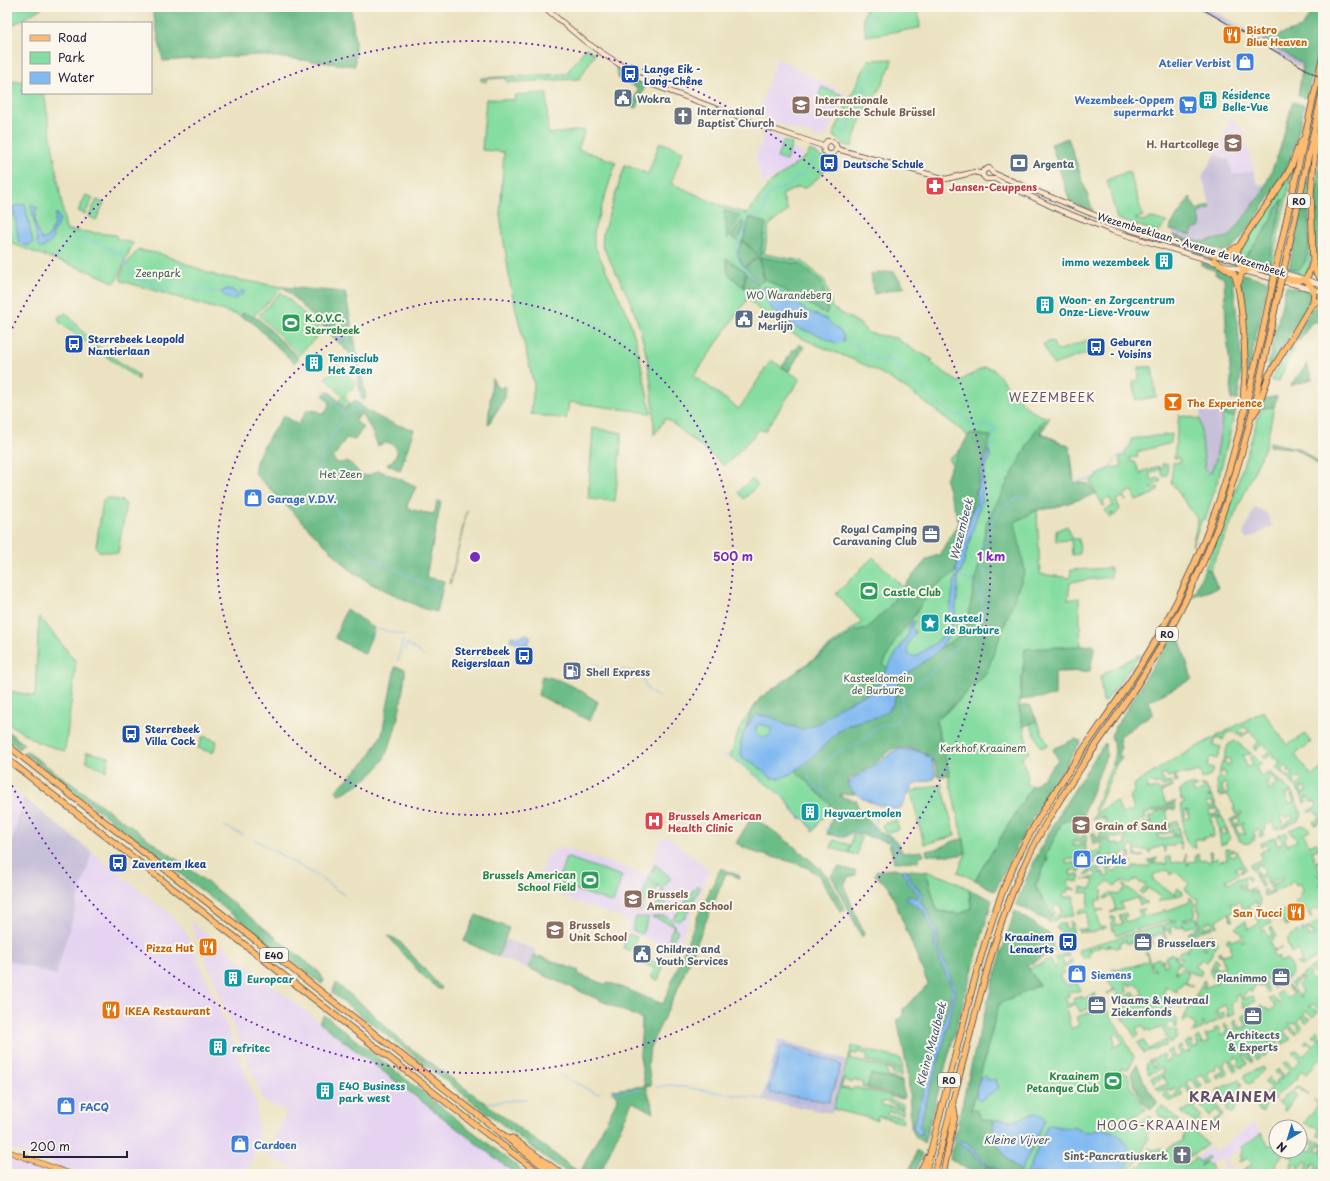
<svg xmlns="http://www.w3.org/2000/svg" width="1330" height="1181" viewBox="0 0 1330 1181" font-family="'Playpen Sans',sans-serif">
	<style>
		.built { fill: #e5d3f1 }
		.industrial { fill: #c7c0d9 }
		.green { fill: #86dda1; stroke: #54806e }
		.forest { fill: #6cbc87; stroke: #476f61 }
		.water { fill: #81b9f1; stroke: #526e96; fill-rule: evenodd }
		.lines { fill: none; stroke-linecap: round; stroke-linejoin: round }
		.stream { stroke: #81b9f1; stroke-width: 1 }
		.secondary-casing { stroke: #403f4f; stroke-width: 6 }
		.primary-casing { stroke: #403f4f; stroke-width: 6 }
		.motorway-casing { stroke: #403f4f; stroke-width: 7 }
		.secondary { stroke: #fee4c6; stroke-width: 4.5 }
		.primary { stroke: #fdbc70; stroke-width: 5 }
		.motorway { stroke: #fdbc70; stroke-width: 5.5 }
		.tram { stroke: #22223b; stroke-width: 1 }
		.motorway-bridge-casing { stroke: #403f4f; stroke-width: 7; stroke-linecap: butt }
		.motorway-bridge { stroke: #fdbc70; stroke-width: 5.5 }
		.ring { fill: none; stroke: #7b2cbf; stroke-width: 2; stroke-dasharray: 2 4 }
		.labels { text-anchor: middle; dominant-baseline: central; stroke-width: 4; stroke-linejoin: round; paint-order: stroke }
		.shield { fill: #fbf7ec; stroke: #636270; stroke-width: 1 }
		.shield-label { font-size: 9px; font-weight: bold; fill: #22223b }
		.food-label { font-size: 10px; font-weight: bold; fill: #c56008; stroke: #fbf7ec; text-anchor: start }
		.shop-label { font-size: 10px; font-weight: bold; fill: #366cbe; stroke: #fbf7ec; text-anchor: start }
		.transit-label { font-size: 10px; font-weight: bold; fill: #164399; stroke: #fbf7ec; text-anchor: start }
		.culture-label { font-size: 10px; font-weight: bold; fill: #0d838f; stroke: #fbf7ec; text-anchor: start }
		.service-label { font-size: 10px; font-weight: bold; fill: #4e5e75; stroke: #fbf7ec; text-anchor: start }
		.education-label { font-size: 10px; font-weight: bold; fill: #785e54; stroke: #fbf7ec; text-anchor: start }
		.worship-label { font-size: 10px; font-weight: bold; fill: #5b616d; stroke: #fbf7ec; text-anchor: start }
		.health-label { font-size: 10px; font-weight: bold; fill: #be3a42; stroke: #fbf7ec; text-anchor: start }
		.street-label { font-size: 10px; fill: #22223b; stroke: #fbf7ec }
		.park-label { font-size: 10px; fill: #405a5a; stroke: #fbf7ec }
		.leisure-label { font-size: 10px; font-weight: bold; fill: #27864d; stroke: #fbf7ec; text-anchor: start }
		.water-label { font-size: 11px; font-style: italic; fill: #43577b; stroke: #fbf7ec }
		.quarter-label { font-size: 12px; letter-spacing: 1px; fill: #644e69; stroke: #fbf7ec }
		.district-label { font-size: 14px; font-weight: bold; letter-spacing: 1px; fill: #644e69; stroke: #fbf7ec }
		.centre { fill: #7b2cbf; stroke: #fbf7ec; stroke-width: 2 }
		.ring-label { font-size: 12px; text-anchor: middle; font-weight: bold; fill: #7b2cbf; stroke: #fbf7ec; stroke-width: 4; stroke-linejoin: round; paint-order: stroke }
	</style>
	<rect width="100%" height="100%" fill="#fbf7ec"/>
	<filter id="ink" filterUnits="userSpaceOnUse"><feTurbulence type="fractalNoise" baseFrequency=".025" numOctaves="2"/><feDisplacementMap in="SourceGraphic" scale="8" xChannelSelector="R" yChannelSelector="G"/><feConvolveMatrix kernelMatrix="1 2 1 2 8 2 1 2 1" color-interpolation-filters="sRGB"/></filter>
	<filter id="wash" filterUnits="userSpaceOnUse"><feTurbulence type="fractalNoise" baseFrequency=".012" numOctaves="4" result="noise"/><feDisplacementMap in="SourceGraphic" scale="16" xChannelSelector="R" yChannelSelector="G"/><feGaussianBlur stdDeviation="0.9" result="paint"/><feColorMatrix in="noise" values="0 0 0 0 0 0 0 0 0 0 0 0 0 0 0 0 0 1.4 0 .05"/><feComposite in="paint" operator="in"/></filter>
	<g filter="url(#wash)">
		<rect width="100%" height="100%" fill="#eae2c0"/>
		<!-- built -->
		<path class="built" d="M777,58L846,95L827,135L822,139L757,116Z
			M1231,117L1244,132L1254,171L1233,176L1229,160L1215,154Z
			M765,133L793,143L791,149L805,154L787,171L763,184L756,157Z
			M7,785L171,915L186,933L229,1032L256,1102L259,1139L247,1174H82L7,1148Z
			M665,837L670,838L710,871L676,950L626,931L629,921L536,887L548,855L559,848L566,849L648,875L661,839Z
			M190,921L319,1022L516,1174H288L291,1166L267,1157L287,1110L264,1102Z
			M1254,1123L1261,1133L1225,1159L1235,1174H1224L1228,1171L1220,1159L1209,1165L1206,1162L1200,1167L1199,1165L1206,1161L1208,1156L1192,1169L1181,1174L1183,1166L1191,1163L1208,1147L1215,1152Z
			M7,1158L54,1174H7Z"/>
		<!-- industrial -->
		<path class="industrial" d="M1195,7H1207L1304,64L1303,69Z
			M1215,154L1229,160L1233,175L1254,171L1258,185L1266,184L1263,192L1228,237L1200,242L1173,235V230L1191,235L1199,212L1211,208L1202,176Z
			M1222,405H1231L1223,415L1216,460L1210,474L1205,469L1200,411L1211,414L1221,410Z
			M1255,507L1266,513L1273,526L1246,540L1243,534Z
			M24,798L92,852L58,967L57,976L7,960V859Z
			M506,939L536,950L528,968L498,957Z
			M778,1039L847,1060L832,1113L762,1101Z"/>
		<!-- green -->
		<path class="green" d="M7,7H43L8,28Z
			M866,7H918L920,28L866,36L863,19Z
			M586,48L595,54L579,79L516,82H507L506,78L486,79V82L481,81V78L566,74Z
			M892,59C890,73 871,104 862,117C857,126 855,138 852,147L843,144L833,135L868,60Z
			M23,81V93H44L66,230L116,235L117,239L133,243L115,283C81,265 42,258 7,241V82Z
			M822,87L842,95L837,107L817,100Z
			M547,93L548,134L585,130L578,149L616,162L594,230V245L628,316L636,341L651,413L569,402L566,419L531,414L534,385L511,289L500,215L504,152L482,150L486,99L514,100L515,95Z
			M783,141L792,144L786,161L777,158Z
			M660,142L683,151L671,183L719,205L747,214L769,184L808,155L810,150L826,160L829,164L818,178L805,188L798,187L782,195L788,211L769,225L764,254L802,261L825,281L832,308L859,323L868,333L895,338L896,337C903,346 923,353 933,360L930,362L958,382L985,367L993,369C1007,383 1028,418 1050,417L1042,433L1070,447L1074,479L1020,501L1012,502L1013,582L858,761L842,789L841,796L837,795L827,813L813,831L805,819L800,818L794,812L785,798L730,756L741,725L759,700L862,622L836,594L873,557L903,587L957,564L970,516L958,471L948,459L973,440C944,416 916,394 884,375C838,348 784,342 748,298L694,376L739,409L771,360L800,379L764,432L760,429L725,466L666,418L654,435C654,396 649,354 636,317C628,292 613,268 602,245L603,233L625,165L648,174Z
			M1294,165L1271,266L1268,265L1283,200C1276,207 1274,214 1270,222C1263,235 1253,247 1244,258L1239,256L1241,246L1279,193Z
			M1310,166L1309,212H1301Z
			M1129,171L1143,216L1135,219L1142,221L1152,218L1167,222L1158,232L1117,219L1107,180Z
			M86,195L93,198L85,214L78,211Z
			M97,200L104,203L96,220L89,216Z
			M1310,237V265L1306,276L1288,271L1289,268L1298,270L1306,260Z
			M1170,244L1236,262L1238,266L1168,246Z
			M138,250L161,254L217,276L283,287L251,319L122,281L120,278L124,267Z
			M281,292L322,331L299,355L259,315Z
			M66,313L93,343L138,375L139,380L60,323L58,317Z
			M1295,338L1297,339L1279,381H1271Z
			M1091,339L1096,345L1093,351L1053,365L1043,344L1052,341L1057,351Z
			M338,365L357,384L344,397L350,403L346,407L339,400L343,396L325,378Z
			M1139,367H1152L1156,397L1136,400L1133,381L1139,380Z
			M1274,407L1266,445L1210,570L1205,569L1231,505L1261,408Z
			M1179,415L1200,419L1205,469L1210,474L1216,460L1223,415L1234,417L1219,476L1205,520L1202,519L1192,546L1198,520L1171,482L1173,463L1180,462L1179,458H1174Z
			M593,428L622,433L615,501L588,499Z
			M1172,434L1171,443L1137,452L1138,457L1129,458L1132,462H1135L1141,475L1142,472L1159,466L1160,469L1163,468L1162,464H1168L1167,475L1163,476L1160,469L1149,474L1152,480L1159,478L1161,482L1151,487L1152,489L1158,487L1159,489L1155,491V493L1136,501L1132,490L1128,492V493L1123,495L1126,501L1123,497L1116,500L1120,509L1114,516L1111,512L1112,517L1110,519L1105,510L1113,506L1110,498L1103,501L1105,506H1103L1090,481L1109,469L1122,466L1119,457L1126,455L1125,451L1131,445V439Z
			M752,479L758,485L744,499L738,492Z
			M106,498L123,501L126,505L118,553L99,551L96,547L103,501Z
			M467,510L451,581L450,584Z
			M1037,510L1040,574L1070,578L1071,570L1111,568V577L1070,582L1068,600L1079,598L1081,647L1025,650L1019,707L1029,753L1022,757L1028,777L1026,783L1032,786L975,880L958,872L966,853L936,721L957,703L978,677L982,678L986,674L1016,528L1015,522Z
			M1067,526L1073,539H1079L1080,554L1072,555L1071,540L1056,541V531Z
			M39,616L76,662L65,751L37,742L9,724L10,691L35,696Z
			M1140,654L1105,702L1103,701L1100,676Z
			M1263,711L1287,745L1305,734L1311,742L1295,755L1312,776L1323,767V824L1321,822L1315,825L1313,822L1320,819L1319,814L1317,815L1314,810L1309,813L1308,811L1317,806L1316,802H1311L1308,797L1305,798L1307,802L1304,803L1301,795L1308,791L1305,787L1300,788L1302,793L1300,794L1296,787L1302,781L1298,777L1293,781L1296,784L1294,786L1288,780L1293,774L1288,771L1289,769L1286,766L1282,770L1288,776L1287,778L1276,768L1280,763L1279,761L1272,756L1274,754L1272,752L1266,759L1263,757L1270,750L1263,744L1255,750L1253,747L1259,742L1250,731L1242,737L1249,730L1243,727L1239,731L1242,733L1244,732L1241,736C1234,730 1226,730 1223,740L1216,738L1213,745L1221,747L1217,759L1211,757L1208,760L1207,767L1214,769L1209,777L1202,779L1200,771L1187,774H1176L1177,782L1175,783L1174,775L1168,777L1165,774L1161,776L1164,783L1170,781L1173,783L1162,787L1159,783L1154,785L1152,781L1148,785L1147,790L1157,788L1160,791L1173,785V787L1161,792L1166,804L1175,801V803L1143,815L1146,818L1145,820H1140L1137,826L1141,827L1144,823L1152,824V821H1149V817L1154,816L1156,812L1175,805L1176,809L1173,810L1172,808L1166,810L1169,824L1178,821V825L1169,826L1170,830L1179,827L1180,833L1173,835V832L1158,835L1159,839L1180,835L1181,849L1180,843L1174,844V846H1165V853L1162,845V846L1150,850L1151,853H1149L1148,850H1136V856H1144L1135,857L1134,846L1129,847L1131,858L1128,852L1121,853V858H1129L1117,860L1116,855L1104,857L1102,859V853H1100L1101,863H1100L1098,857L1093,859L1094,864L1089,862L1090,853L1102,850L1101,843L1092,844V843L1110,839L1111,844L1118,843L1119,846L1126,845L1124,840L1127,839V836L1116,838L1113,836L1092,841V833H1095V837L1100,838V833H1106V830L1099,831L1101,827H1105L1106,819H1103L1104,816L1093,820L1096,813L1114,802L1117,801L1122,814L1134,810L1130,797L1135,790L1134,785L1171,761Z
			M1037,721L1048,745L1041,748L1030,724Z
			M203,736L217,741L213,753L198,748Z
			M1235,741L1252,754L1243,755L1247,767L1253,765L1250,758L1254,756L1262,764L1256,767L1261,777L1271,772L1280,781L1275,783L1272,776L1269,777L1270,781L1266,783L1270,789L1269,791L1273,789L1272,786L1282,782L1292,792L1285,795L1289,804L1294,802L1291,795L1293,794L1302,815L1299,820L1287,826L1286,823L1294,819L1292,815L1286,818L1282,815L1280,816L1285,827L1274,829L1273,822L1265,825L1266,830L1263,832L1264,835L1260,837L1259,834L1262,833L1261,830L1253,832L1256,837H1252L1255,840L1246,844L1240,841L1234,829L1236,828L1240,835L1243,833L1246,835L1242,826L1245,823L1233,828L1232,826L1240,822L1239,818L1233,820L1234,823L1232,824L1230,820L1242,814L1241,812L1236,815L1233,808L1235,807L1228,795L1220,797L1228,793L1226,783L1221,785L1224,793L1219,795L1217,783L1218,776L1223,778L1226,777L1225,772L1222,771L1221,774L1219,773L1222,762L1229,765L1231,760L1226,758L1225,761H1223L1228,745Z
			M87,752L109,757L106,771L86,761Z
			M1113,763L1116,765L1098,808L1094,811Z
			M942,784L955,836L924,844L911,792Z
			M1196,785L1197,787L1193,788L1194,793L1206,789V787L1200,786V785H1205L1211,795L1207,797L1212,796L1216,804L1213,805L1212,801L1206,802L1209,807L1217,806L1218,809L1209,810L1210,815L1217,814V811L1219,810L1221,816L1212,817L1210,821H1212L1214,837L1210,838L1209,834L1208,837L1203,838L1204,840L1203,839H1195L1196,848C1183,847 1184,829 1183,819L1189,818L1188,810L1185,811V817H1183L1181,804L1184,803V800H1181L1180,791L1183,787Z
			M1084,816V819L1088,821H1077V827L1087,829V831H1077V837L1082,838L1083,835H1087L1086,842L1073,841V846H1080V844H1086L1085,854L1079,853L1078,858L1066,860L1067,864L1076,862V866L1082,865L1080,872H1077V870L1070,871V875H1080L1078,882L1069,880L1068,882L1070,887L1076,890L1068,888V892H1064L1063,897H1074L1073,916L1060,917L1050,923L1048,922L1061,913L1062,910L1058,904L1053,908L1055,913L1053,916L1035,886L1048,859H1044L1062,822Z
			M1222,817L1227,827L1219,831L1224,835L1227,833L1225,830L1227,829L1230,838L1226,843L1221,845L1217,818Z
			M896,820L899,829L885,833L882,825Z
			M1302,825L1307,827L1310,831L1304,834L1309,845L1316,842L1319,848L1312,852L1315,857L1313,858L1316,862L1323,859L1316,863L1321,872L1316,875L1323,877V883L1320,884L1321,886H1323V909L1321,906L1316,910L1315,908L1310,911L1312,919L1304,907L1300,908L1295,902L1301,897L1300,893L1304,891L1300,883L1296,885L1294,881L1290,883L1289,885L1265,896L1263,890L1265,889L1269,893L1272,891L1270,885L1281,881L1283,879L1280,877L1268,884L1266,877L1260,879L1263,886L1261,887L1256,877L1265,873L1261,864L1255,867L1258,875L1256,876L1250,865L1262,859L1259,853L1269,848L1267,844L1261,847L1260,844L1275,837L1277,845L1283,842L1278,836L1286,832L1287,835L1285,839L1287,845L1297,841L1289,830Z
			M853,835L861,837L857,855L849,853Z
			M833,840L850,845L848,853L831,848Z
			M1226,849L1235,850L1229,853L1231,857L1236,855L1235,852L1237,851L1246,869L1241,873L1240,871L1243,870L1242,867L1235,868L1239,874L1226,880L1228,883L1248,875L1251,880L1249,882L1247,878L1244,879L1245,886L1239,885L1240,888L1244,887L1245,891L1254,888L1249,892L1250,893L1256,890L1254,893H1257L1261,902L1259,908L1256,907L1258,906L1256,902L1247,906L1252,912L1246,914L1240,901L1234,904L1233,903L1230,904L1236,912L1229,913L1233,921H1231L1228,914L1216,920L1218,926L1215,927L1212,920L1204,925L1205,928L1212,925L1213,928L1201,931L1199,919L1200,910H1198L1197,903L1199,902L1198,898L1196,899L1185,889L1189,884L1184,878L1175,872L1170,875L1169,870L1154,874L1153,880L1175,895L1178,888L1183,892V894L1157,902L1160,897L1148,888L1143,894L1140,892L1146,885L1140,883L1137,879L1129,884L1122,881L1114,886L1109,881L1101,888L1103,891L1101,900H1096L1097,910H1104L1097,911L1099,927H1107L1095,932H1079L1078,929L1087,930V912L1078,914L1079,910L1088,908L1089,892L1080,893L1081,887L1091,889L1094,880L1083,879L1097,877L1094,871L1085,875L1090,869L1104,867V869H1100L1099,873H1104L1105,877L1109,876L1107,866H1112L1111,871H1116L1118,868L1121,867V864L1133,862L1126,865L1127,870L1133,869V867H1148L1150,866L1149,860L1151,859L1153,865V859L1158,858L1155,860L1156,864H1167L1166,857H1170L1172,863L1185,861L1186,854L1187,865H1189L1188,862L1196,861L1195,856L1198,853L1199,861L1207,860L1208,862H1211L1209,851H1211L1212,860L1218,858L1219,861L1227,860Z
			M566,857L622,876L613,903L557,883L558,879L555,876L560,875Z
			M655,864L671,878L662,889L649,878Z
			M926,871L947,878L969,889L971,908L960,914L937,911Z
			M648,880L658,887L641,907L643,909L640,912L637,911Z
			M1123,884L1147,903L1140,905L1138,898L1120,903L1123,909L1111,913L1110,912L1116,910L1112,896L1104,899L1105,896L1109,893L1118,895L1125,889Z
			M697,885L700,888L685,917L679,921L673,919Z
			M663,890L670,898L658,912L650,913L663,897L660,894Z
			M1190,897L1193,900L1196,915L1183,920H1188V921L1192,918H1197L1199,932L1189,935V932L1196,930L1194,926L1185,928L1183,923V926L1177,928L1174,923V926L1171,928L1172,932L1169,933V929L1165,931L1164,925L1176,920L1171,922L1170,920L1117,935L1115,930L1113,931L1111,917H1114L1115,925L1123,924L1119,915L1126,913L1127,916L1124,917L1126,922L1141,917L1138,910L1144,909L1142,911L1144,916L1165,911L1164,909L1166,911L1190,902Z
			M1286,910L1292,922L1285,926L1279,913Z
			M1262,914L1266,915L1271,923L1261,929L1262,931L1265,930L1269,937L1273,935L1270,928L1272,927L1277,936L1272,939L1273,940L1270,942L1273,950L1282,948L1272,952L1275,958L1279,956L1278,959L1280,962L1287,959L1292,969L1291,975L1283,981L1281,978L1284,976L1282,972L1271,976L1278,985L1273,989L1268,978L1264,980L1269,992L1267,993L1263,986L1260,987L1259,985L1255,986L1251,993L1249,990L1243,996L1244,999L1252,996L1255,1001L1244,1008L1239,994L1235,996L1236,1001L1231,1004L1235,1013L1227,1017L1228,1011L1225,1005L1217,1009L1219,1015L1224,1012V1018L1219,1020L1216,1012L1214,1013L1217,1021L1205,1027L1204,1022L1202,1023L1203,1028L1192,1033L1196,1026L1187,1018L1183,1023L1184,1017L1191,1004L1196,1007L1201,1005L1199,1003L1202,1001L1200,997H1195L1204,980L1206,985L1203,987L1204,988L1217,983L1209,972L1211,967L1215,974L1216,973L1212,965L1216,959L1218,963L1215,965L1217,969L1225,967L1221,955H1218L1220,951L1222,955L1232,953L1230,944L1226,941L1229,937L1231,941L1240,938L1242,942L1244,941L1240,932L1235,928L1246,921L1248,930L1260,923L1256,916Z
			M664,916C669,918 676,922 674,928L678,931L673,940L669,938L674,925L652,917Z
			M636,917H649L642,934L632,930Z
			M1323,920L1321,923L1323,927V952L1322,946L1319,948L1322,953L1304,966H1300L1296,963H1302L1298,950L1291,953L1287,942L1288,938L1298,931L1299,934L1302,933L1301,930L1304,928L1309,937L1315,936L1313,931L1311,932L1310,928L1307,930L1306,928L1318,922L1320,924Z
			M1070,921L1073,923V932C1065,935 1062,934 1056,927L1060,924H1065V929H1070Z
			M1162,925L1167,941L1163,942L1162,940L1165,939L1163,934H1157L1155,937L1154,935L1152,936L1153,945L1150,935L1147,936L1146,934V937L1134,939L1132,943L1131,941L1130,944L1126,943V940L1120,943V946L1117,948L1112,947L1111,945L1109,947V944L1106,947L1103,946L1101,947L1099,945V948L1092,949L1091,952L1089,948V957L1083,958L1079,953V949Z
			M628,934L637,937L631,951L623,948Z
			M1212,935L1217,940L1218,943L1207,962L1201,959L1199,963L1197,962L1195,965L1196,967L1202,971L1200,975L1194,974L1186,970L1179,963L1175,969L1177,971L1174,972L1178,973L1181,968L1188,973L1186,982L1193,987L1183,982L1180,987L1178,986L1177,992L1166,987L1163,993L1182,1007V1008L1173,1004L1169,1014L1177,1020V1028L1174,1027L1176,1024L1171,1021L1167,1027L1170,1030L1177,1031L1176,1039L1170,1044L1162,1027L1150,1032L1149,1029L1146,1031L1142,1025L1136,1029L1139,1035L1135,1037L1119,1011L1126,1006L1122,1000L1115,1003L1134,992L1136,997L1143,994L1137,983L1130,986L1128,983L1126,984L1127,992L1114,1001L1119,996L1115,990L1107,994L1114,989L1107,981L1111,979L1109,975L1113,973L1112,969H1116L1117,975L1119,968L1121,975H1122V968L1134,966L1148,961V958L1145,953L1147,952L1152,971L1156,970L1153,968L1151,961L1159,958L1161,962L1163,959L1164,966L1168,965L1165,957L1173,954L1175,959V955H1177L1178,962L1182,960L1183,958H1180L1179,952L1185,950L1188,952L1187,949L1190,948L1189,943L1186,944L1185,942L1200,938L1203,948L1206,950L1202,937Z
			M1067,953L1069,956L1067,957L1064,956L1060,959L1064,962L1062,964L1066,965L1071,959L1073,962L1062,969L1064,973L1059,976C1065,985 1067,987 1077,983L1081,990L1068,993L1069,996L1065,997L1068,1005L1074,1002L1073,999L1082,996L1083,999L1095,993L1096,996L1094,997L1096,1001L1088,1004L1090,1008L1080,1012L1076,1004L1066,1008L1071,1029L1079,1025L1076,1017L1105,1008L1121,1032L1115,1034L1113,1037L1115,1043L1112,1048L1123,1043L1118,1035L1122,1034L1134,1057L1128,1070L1121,1069L1120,1072L1128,1074L1131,1086L1146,1110L1127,1119L1128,1121L1137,1118L1140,1122L1150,1116L1153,1120L1144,1125L1149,1130L1146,1136L1149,1137L1139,1159L1126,1174H1020L1021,1171L994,1124L981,1119L971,1110L999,1003L1039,985L1028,969L1050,960L1055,968L1058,966L1054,958Z
			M647,958L663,967L658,980L651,977L654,968L644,964Z
			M1318,963L1323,968V999L1320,996L1316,1000L1323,1007L1320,1011L1313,1004L1309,1006L1318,1012L1313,1017L1307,1011L1304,1014L1307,1018L1309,1017L1311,1019L1306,1024L1302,1016L1298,1022L1303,1027L1299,1031L1297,1028L1299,1026L1296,1023L1289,1024L1297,1033L1295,1035L1288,1027L1284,1033L1291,1039L1283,1044L1278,1034H1275V1039L1280,1046L1279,1047L1265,1037V1038L1277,1048L1263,1057L1258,1045L1254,1048L1261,1058L1257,1060L1252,1051L1249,1052L1253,1062H1251L1245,1054L1243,1055L1248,1064L1240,1068L1238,1064L1240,1062L1237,1057L1232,1060L1237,1069L1234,1071L1228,1059L1223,1064L1228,1074L1218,1079L1216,1075L1224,1071L1219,1064L1215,1066L1216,1069L1207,1072L1209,1077L1213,1081L1207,1083L1203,1074L1196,1078L1202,1086L1198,1089L1193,1080L1190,1081L1189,1080L1186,1082L1192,1091L1189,1093L1185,1086L1178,1088L1184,1095L1169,1102L1163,1095L1167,1092L1171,1098L1177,1094L1174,1087L1171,1089L1172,1091L1171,1092L1169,1089L1159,1091L1156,1088L1168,1084L1163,1077L1154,1084L1151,1078L1164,1074L1162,1070H1163L1162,1068L1149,1074L1146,1065L1150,1060L1153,1067L1157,1066L1151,1060L1163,1054L1164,1062L1171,1059L1166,1052L1172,1049L1174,1058L1181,1055L1177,1047L1181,1046L1184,1053L1190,1051L1185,1043L1191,1041L1193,1048L1199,1047L1195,1039L1199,1037L1202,1044L1208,1042L1205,1034L1208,1035L1215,1032L1214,1029L1218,1027L1221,1036L1227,1032L1224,1025L1226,1024L1231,1032L1236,1028L1233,1021L1236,1019L1240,1028L1247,1026L1242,1016L1247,1014L1250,1023L1257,1019L1253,1012L1251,1013L1250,1011L1255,1008L1259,1010L1257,1014L1260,1017L1264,1014L1260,1009L1261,1004L1270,1011L1275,1006L1269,999L1272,997L1280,1004L1282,1002L1276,995L1281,991L1288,998L1293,993L1287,986L1288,985L1302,998L1300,995L1303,991L1298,986L1303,978H1300L1293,987L1290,984L1308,971L1311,974L1309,976L1313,980L1317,976L1309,969Z
			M1317,1030L1319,1032L1318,1034L1322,1038L1323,1037V1062L1319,1059L1307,1074L1302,1070L1297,1077L1298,1079L1297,1078L1274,1098L1279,1102L1296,1087L1299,1086L1308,1094L1296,1087L1292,1092L1297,1096L1285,1111L1283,1110L1284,1106L1274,1098L1266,1104L1263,1112H1260L1257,1106L1266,1102L1263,1099L1265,1096L1264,1095L1272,1088L1264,1082L1269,1077L1274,1085L1277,1084V1080L1280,1078L1281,1080L1282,1078L1275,1071L1277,1069L1285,1076L1289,1071L1283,1064L1286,1061L1292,1068L1300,1060L1293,1053L1297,1050L1303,1056L1312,1047L1308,1043L1306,1045L1304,1043L1307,1040L1314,1045L1319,1040L1316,1036L1314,1037L1312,1035Z
			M1143,1040L1149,1049L1166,1040L1167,1045L1143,1053L1138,1043Z
			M852,1046L901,1059L903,1069L865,1060L867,1059L868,1055L858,1051L857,1054L852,1053L849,1059L902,1071V1076L892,1074L893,1071L886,1069L885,1072L888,1073L887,1076L902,1080V1082L871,1074L867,1088L862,1086L863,1082L854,1080L852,1083L844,1079L841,1088L850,1089V1091L853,1088H858L903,1099L890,1097L889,1100L903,1104V1108L883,1101L880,1105L903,1109V1114L889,1111L887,1113L888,1115L903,1117V1123L878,1116L877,1120L833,1109Z
			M1262,1067L1264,1070L1250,1084L1247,1083L1244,1076Z
			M1239,1080L1242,1085L1239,1087L1244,1100L1234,1109L1235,1112L1230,1113L1226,1110L1228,1109L1221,1095L1219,1097L1217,1090Z
			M1212,1097L1223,1115L1213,1124L1212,1122L1221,1115L1216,1110L1209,1116L1199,1104L1194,1108L1201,1116L1198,1119L1205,1126L1202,1128L1181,1112Z
			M1314,1100L1323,1110V1136L1317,1135L1319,1128L1304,1123L1318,1105Z
			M1161,1107L1164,1108L1182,1123L1159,1116L1157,1111Z
			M1187,1127L1202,1138L1207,1145L1191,1156H1188L1183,1149L1181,1151L1178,1149L1176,1154L1182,1162L1181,1163L1186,1166L1196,1157L1200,1162L1208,1156L1209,1158L1200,1166L1206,1162L1209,1165L1211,1164L1212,1171C1201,1171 1187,1179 1177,1172L1176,1174H1132L1145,1160L1149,1148L1154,1150L1161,1148L1168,1153L1166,1149L1182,1141Z
			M1261,1133L1269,1146L1276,1142V1151H1285L1270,1174H1250L1247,1170L1244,1172L1243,1170L1252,1164L1247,1159L1239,1162L1242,1159L1240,1155L1243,1152L1241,1148Z
			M1300,1137L1305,1138L1300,1147L1304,1149L1307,1138L1311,1139L1308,1150L1313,1151L1314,1144L1312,1143L1313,1140L1321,1142V1145H1318L1317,1151H1322L1323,1143V1168L1320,1167L1319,1173L1320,1174H1313L1317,1165L1313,1163L1310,1170L1312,1171L1311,1173L1305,1171L1308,1162L1305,1161L1300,1170L1297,1169L1298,1165L1294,1164L1292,1171L1299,1174H1287L1294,1157L1287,1155L1288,1151H1300Z"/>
		<!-- forest -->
		<path class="forest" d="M152,7H351L355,41V66L258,55L163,61Z
			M1321,8C1329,25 1311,79 1306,98L1298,96L1303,64L1262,40L1301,28L1311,13Z
			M615,64L645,85L637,108L632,107L638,88L619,79Z
			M1293,102L1304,105C1300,126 1295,149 1286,169C1279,184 1242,242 1230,249C1227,251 1224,251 1221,251L1172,236L1173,235L1200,242L1229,237L1263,192L1279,152Z
			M1323,129V279C1306,263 1319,154 1323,129Z
			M1068,138L1093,211L1070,202L1051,144Z
			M1190,197L1196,210L1210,205L1211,208L1199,213L1201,226L1193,230L1191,235L1170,230L1171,225Z
			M1283,199L1268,265L1244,258C1253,247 1263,235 1270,221C1275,213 1277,206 1283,199Z
			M724,210L740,216L727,239Z
			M1301,212H1309C1309,227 1312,262 1298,270L1289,268Z
			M750,217L766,223L760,256L743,240Z
			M741,221L745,224L738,241L731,237Z
			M742,240L758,256L744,267L737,254Z
			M759,257L764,280L760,283L745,267Z
			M760,257L800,264L822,283L828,310L826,314L765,279Z
			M726,258L745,271L743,287L728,274Z
			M1201,262C1213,266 1228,267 1233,280L1242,365L1238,399L1231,400V378L1226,325L1224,278L1215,274L1216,271L1201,265Z
			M893,271L905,287L874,294L871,274Z
			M746,273L759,284L756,288H744Z
			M1243,274L1268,281L1247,378L1240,283Z
			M1286,286L1313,292L1311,299L1270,369L1263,387Z
			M283,287L345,292L366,398L364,400L361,399L358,374L351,355Z
			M1323,299V320L1311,323L1299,341L1295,338L1310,311Z
			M243,313L259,319L299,358L294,363L252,322L240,316Z
			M799,344L804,347L789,371L782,367L793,349L795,351Z
			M1307,364L1312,379L1290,386Z
			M492,378L498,389L506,386L505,398L488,425Z
			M327,391L332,394L345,409L355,400C368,414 394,426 414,429L400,471L387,464L392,461L397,454C397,443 387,440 378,446L370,427L361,413L356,421L363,428L355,440L346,438L333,458C337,466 341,462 347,462C353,463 357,472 362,475L368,476L378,470L414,485L416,487L407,505L408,508L417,511L432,514L435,512L437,501L441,502L426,577L444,581L437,612L424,609L370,583L351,571L255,474C251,459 276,428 284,415L298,425L307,410L317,411L324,414L330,403L323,395Z
			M1277,396L1274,407L1261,408L1264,399Z
			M1231,405H1237L1234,417L1223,415Z
			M1044,419L1047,420L1040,433L1070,447L1073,482L1089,484L1096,494L1053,508L1037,510L1015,522L1025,571L986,674L936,721L950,776H938C936,757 925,751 907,748C902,748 897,747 892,749C885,753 880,760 873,765C866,770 857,774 849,779L848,786L855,794H841L839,796L857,801L858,809L884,835H889L896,841L903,853L922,851L924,855L920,856L918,861L894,862L889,842L851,832L844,837L827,834L835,809L795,770L844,727L888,711L898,691L897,683L900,679L939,649L965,633L987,521L1035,431Z
			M969,434L991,436L980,472L971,513L955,573L932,588L909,623L896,639L883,665L888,668L872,693L834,711L822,722L801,730L795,727H789L771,717L760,715L753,718L743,735L752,710L760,698L854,631L867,628L888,608L903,587L927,559L939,555L959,522L945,478Z
			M1270,442L1300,449L1323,466V469L1302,452L1293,448L1269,446Z
			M1205,569L1210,570L1218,588L1193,596Z
			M346,609L374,628L365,654L335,638Z
			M1176,628L1192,679L1149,701L1153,713L1119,737L1121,749L1119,755L1122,757L1116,765L1113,763L1115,750L1111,735Z
			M1095,645L1090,671L1055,672V696L1020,700L1025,649Z
			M395,667L405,669V674C402,701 394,751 375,771C365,781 352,788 339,795L336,790L367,760L382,734Z
			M542,676C564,679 580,690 598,702L590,721L538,695Z
			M1030,705L1037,721L1023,727L1019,707Z
			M7,731L24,744L19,749L7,739Z
			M1075,739L1081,741C1049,790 1019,838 995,891L975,880L1032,786L1037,784L1058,760L1053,749Z
			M1105,743L1107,754L1085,809L1084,816L1062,822L1044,859L1048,858L1035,886L1053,916L1047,921L1016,904C1038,846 1070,794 1105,743Z
			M26,751L194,872L319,972L324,980L322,984L23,752Z
			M751,818C763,820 820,866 828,877C835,887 840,900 845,911H840L819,876C804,862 784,861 765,855C754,853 745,848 736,843Z
			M964,839L966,853L960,855H927L926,850C929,849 932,850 936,849C947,846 950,840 964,839Z
			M839,867L855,871L856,875L848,877L844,886L864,934L862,937L831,875Z
			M721,868L740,876L739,878L726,873L679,986L650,1047L648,1065L651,1085L646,1086L654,1111L653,1113L633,1102L631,1104L600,1174H569L542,1155L332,993L336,983L363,1005L401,1041L580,1173L618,1098L612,1090L645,1086L640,1056L642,1019L528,968L534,954L538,958L539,956L579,971L578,974L606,985L608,982L663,1004L699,913Z
			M893,869L926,871L937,911L960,914L971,908L969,889L992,900L924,1143L915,1136L911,1127L908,1072L897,1019L903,1017V1009L928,984L889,887L875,875L876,871Z
			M1015,911L1050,935L1054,951L1027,966L1039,985L999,1004L971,1110L976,1109L981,1119L994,1120C992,1140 1005,1161 1021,1171L1020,1174H1012L988,1166L967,1142L961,1144H964L985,1167L997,1171L995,1174H975L950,1159C968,1075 988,991 1015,911Z
			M476,915L509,928L498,957L464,941Z
			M388,936L396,939L401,943L442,989H438L420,973Z
			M324,1015L527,1174H516L319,1022Z
			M1137,1064L1145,1084L1158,1103L1151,1109C1142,1105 1133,1084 1131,1073Z
			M871,1074L902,1082L904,1098L867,1088Z
			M917,1150L922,1155L915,1174H908Z"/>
		<!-- water -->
		<path class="water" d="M25,204L33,243L28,246L19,243L13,206Z
			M31,204L37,208C32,216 37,233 42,240L49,237L54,225L56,213C64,221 55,226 53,234C52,236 53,238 53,240L41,249L38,246Z
			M763,286L782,293L807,311L826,319L843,334L844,341L837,344L819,335L797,328L787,321L773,311L762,291Z
			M227,289L232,290L237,294L243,290L245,292C237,300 228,302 221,292Z
			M326,325C337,328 343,331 344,343Z
			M989,449L990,457L984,473L981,502L960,575H958L956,569L972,512L976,504L977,491Z
			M956,576H958C958,598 956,628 941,647C932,657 911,671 900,679C895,687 898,700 888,711C874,721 854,719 840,730C825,743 792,784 771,778L755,764L743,758C736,746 746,722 757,715L772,717L788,726L795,727L801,730L822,722L837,708L873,691L909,633L908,629L912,621L915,622L911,627L915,632C911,640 904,646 909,655L916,657C922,650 932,647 939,640C952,625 950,595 956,576ZM760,724L770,727L771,731L769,736C764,738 760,737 756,733V727Z
			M527,634L531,637L527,646L510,640L511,636L519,637Z
			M899,749L918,751L931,758L936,775L934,779L913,785L901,808L898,809C882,807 856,800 848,785L852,779L876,765L892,752Z
			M906,869L912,882L923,895L920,902L926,908L937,931L939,950L956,990L944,1042L919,1126L922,1130L921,1136L914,1130L913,1127L953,990L940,962L939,955L935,947V935L924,911L906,899L908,895L917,899L919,895L911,887L902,870Z
			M783,1046L839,1063L841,1065L829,1102L770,1093L768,1091L781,1047Z
			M984,1076L987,1080H996L999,1088L982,1099L978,1100C974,1095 978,1083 981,1077Z
			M1034,1113L1042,1115L1045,1120L1021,1171C1008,1163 987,1135 995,1120L1004,1119L1014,1121Z
			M1051,1125C1060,1128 1066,1127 1075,1128C1079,1129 1082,1132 1087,1132C1094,1132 1101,1128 1108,1130C1129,1136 1136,1157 1123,1174H1027L1047,1126Z
			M959,1140L967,1142L988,1166L1012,1174C977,1171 982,1154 958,1142Z"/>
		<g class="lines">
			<!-- stream -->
			<path class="stream" d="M869,30L870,20L880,7
				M840,133L847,130L852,115L858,109L860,96L865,90L866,82L872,74V69
				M7,231L15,239
				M79,239L85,238
				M89,240L116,251L121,255L136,280L146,281L156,287L165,289L175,286L221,292
				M35,244L39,245
				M759,282C742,269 726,249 744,233L746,221L750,216L756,217L764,213L767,196L794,182L797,176H802L809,164L818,156
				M343,342L354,357L362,390V400
				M849,345H858L864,354L871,355L874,359L883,361L887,357L889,360L897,362L899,370L908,373L912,376L915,383L924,388L929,398
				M322,389L331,397L345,416L344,420L334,431L329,444L325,448L317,472L312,482L347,521L341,534
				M936,402L946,410L969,420L974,425L989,426L995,429L992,438L994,444L989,450
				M346,413L358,409L361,403
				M1073,481L1088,480L1109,468L1117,457L1127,451L1132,445
				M1031,495H1037
				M343,536L362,553L442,593
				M983,602L985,571L982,572L980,550L995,519L1000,510L1019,497L1024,496
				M371,639L374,632L379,629L404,635
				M405,651L407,643L424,656
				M398,661L403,640
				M591,662L606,669L614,668L637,672L641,675L648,690L659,698
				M724,755L734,760
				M737,761L764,782
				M805,763C808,772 810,790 822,791
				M770,786L786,798L798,815L807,820L811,826L815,827
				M834,798L823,792C814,740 859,757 875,728L895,722L904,710L901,700L904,695L936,668L944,657L959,645L974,629L983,608L976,584L959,575
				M224,826L243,835
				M825,828L844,838L861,828L870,833L873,837L887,839L892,842L899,857
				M869,832L871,826L877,822L875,817
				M255,840L317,876
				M320,878L344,895
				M560,1075L595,1093H600
				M657,1087L670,1085L761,1099
				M611,1092L641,1089
				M765,1092L780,1042L842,1060
				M769,1096L815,1104
				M488,1103L526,1099
				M922,1132L932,1135
				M953,1140L959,1141
				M961,1156L963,1144"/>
		</g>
	</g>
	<g filter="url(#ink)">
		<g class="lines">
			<!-- secondary casing -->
			<g class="secondary-casing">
				<path id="secondary" d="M544,7L587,43L648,83L755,123L823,146
					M823,146L824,151L828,154H833L837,149
					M823,146L827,141H832L836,145L837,149
					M837,149L946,179L975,172L982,174
					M1268,268L1219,256L1131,230L1024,186L993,173L989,168L983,171V176L986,179H995L1057,209L1113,231L1237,269L1323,292
					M1281,272L1323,285"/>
			</g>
			<!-- primary casing -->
			<g class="primary-casing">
				<path id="primary" d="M7,1151L71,1174"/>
			</g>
			<!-- motorway casing -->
			<g class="motorway-casing">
				<path id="motorway" d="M1314,132L1316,139L1311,192L1313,262L1316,273L1323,281
					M1212,254L1227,253L1239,246
					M1214,260L1234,274C1242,290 1245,348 1245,368C1246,381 1241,395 1245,407
					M1276,267L1323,55
					M1284,269L1323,89
					M1244,271L1237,260V251C1252,220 1277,196 1292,165C1296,155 1297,145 1305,137
					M1276,280C1294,276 1306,291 1312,264
					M1239,282L1241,274L1250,268L1277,271
					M1312,305L1323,297
					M1253,415L1257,409L1269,375L1313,302L1314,290L1305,279
					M7,745L553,1174
					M7,759L483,1131L541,1174
					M512,1138L562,1174
					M919,1174L927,1158
					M925,1174C938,1124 950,1074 963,1024C977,970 990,917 1013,867C1052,782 1115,713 1160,633C1193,574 1219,510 1236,444C1251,391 1261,337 1273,283
					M934,1174C948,1122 960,1071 974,1019C987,969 1000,919 1021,872C1059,786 1123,716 1168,634C1195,584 1218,532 1234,478C1254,415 1266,350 1280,285
					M943,1174L955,1115L953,1104"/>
			</g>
			<!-- secondary -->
			<use href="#secondary" class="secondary"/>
			<!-- primary -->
			<use href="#primary" class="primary"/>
			<!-- motorway -->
			<use href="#motorway" class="motorway"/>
			<!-- tram -->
			<path class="tram" d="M1199,7L1323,79"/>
			<!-- motorway-bridge casing -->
			<g class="motorway-bridge-casing">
				<path id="motorway-bridge" d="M1273,283L1276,267
					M1280,285L1284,269"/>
			</g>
			<!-- motorway-bridge -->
			<use href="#motorway-bridge" class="motorway-bridge"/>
		</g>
	</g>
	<!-- distance rings -->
	<g class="ring">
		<circle cx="475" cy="557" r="258"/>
		<path d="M7 339A516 516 0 1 1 7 775"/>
	</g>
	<!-- icons -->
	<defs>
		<g id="restaurant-square" transform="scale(1)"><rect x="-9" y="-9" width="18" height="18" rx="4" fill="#e8710a" stroke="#fbf7ec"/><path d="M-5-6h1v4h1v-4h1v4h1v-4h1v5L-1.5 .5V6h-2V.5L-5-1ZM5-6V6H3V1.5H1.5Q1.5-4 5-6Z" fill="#fff"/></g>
		<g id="shop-square" transform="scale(1)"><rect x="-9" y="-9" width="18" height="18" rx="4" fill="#3f7fe0" stroke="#fbf7ec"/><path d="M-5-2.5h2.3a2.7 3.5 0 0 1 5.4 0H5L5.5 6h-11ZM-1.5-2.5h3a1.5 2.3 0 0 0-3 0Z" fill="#fff"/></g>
		<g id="bus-square" transform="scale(1)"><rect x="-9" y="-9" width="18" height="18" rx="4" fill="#1a4fb4" stroke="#fbf7ec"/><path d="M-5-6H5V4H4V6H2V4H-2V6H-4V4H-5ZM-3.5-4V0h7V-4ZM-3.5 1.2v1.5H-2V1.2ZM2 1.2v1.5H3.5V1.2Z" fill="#fff"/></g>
		<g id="civic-square" transform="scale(1)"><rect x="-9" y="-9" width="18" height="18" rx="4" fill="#5c6f8a" stroke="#fbf7ec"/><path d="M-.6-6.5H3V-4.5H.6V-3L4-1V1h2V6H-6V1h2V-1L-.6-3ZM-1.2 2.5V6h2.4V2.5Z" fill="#fff"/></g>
		<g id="building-square" transform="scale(1)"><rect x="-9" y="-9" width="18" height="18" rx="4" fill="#0f9aa8" stroke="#fbf7ec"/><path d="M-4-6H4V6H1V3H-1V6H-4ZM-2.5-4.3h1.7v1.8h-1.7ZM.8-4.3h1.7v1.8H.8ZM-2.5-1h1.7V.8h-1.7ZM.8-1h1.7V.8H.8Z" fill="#fff"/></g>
		<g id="school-square" transform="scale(1)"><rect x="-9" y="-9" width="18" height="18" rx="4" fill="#8d6e63" stroke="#fbf7ec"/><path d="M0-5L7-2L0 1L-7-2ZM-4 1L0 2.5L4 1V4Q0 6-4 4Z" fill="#fff"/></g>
		<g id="supermarket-square" transform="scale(1)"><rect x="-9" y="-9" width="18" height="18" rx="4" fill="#3f7fe0" stroke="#fbf7ec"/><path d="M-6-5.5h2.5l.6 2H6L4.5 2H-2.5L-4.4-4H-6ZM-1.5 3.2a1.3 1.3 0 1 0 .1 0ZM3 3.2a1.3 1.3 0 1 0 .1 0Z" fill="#fff"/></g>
		<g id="church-square" transform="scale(1)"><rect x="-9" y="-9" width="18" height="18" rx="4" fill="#6b7280" stroke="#fbf7ec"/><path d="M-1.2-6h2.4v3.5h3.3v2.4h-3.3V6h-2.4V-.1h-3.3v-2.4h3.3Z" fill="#fff"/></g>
		<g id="bank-square" transform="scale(1)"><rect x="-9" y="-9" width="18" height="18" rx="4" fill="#5c6f8a" stroke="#fbf7ec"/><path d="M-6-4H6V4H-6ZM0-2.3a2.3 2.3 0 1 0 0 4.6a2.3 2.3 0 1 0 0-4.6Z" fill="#fff"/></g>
		<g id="pharmacy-square" transform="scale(1)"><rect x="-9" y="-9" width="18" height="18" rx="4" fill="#e0444e" stroke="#fbf7ec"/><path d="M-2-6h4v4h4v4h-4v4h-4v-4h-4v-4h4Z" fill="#fff"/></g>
		<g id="stadium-square" transform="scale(1)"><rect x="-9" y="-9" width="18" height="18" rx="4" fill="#2e9e5b" stroke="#fbf7ec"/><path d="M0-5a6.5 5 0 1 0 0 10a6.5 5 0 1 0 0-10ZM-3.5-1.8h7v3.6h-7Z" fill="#fff"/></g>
		<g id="bar-square" transform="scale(1)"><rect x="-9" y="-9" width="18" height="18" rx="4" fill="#e8710a" stroke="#fbf7ec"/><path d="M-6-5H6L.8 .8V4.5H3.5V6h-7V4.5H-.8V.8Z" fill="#fff"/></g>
		<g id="office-square" transform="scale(1)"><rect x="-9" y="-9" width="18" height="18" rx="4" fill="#5c6f8a" stroke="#fbf7ec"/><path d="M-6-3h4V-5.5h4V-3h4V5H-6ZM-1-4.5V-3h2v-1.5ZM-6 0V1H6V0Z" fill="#fff"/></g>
		<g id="sight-square" transform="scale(1)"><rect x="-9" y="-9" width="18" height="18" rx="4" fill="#0f9aa8" stroke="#fbf7ec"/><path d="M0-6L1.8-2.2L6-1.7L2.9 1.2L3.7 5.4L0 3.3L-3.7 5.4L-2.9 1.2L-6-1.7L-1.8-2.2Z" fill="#fff"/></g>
		<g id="fuel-square" transform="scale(1)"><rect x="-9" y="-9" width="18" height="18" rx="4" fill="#5c6f8a" stroke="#fbf7ec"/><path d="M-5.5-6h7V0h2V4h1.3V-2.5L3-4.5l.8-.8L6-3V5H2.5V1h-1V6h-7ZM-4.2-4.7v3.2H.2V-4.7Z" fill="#fff"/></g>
		<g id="hospital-square" transform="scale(1)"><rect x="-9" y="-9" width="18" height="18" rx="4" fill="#e0444e" stroke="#fbf7ec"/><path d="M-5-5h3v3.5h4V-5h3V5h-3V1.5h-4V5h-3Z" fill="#fff"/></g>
	</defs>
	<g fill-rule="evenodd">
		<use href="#restaurant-square" x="1232" y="35"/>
		<use href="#shop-square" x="1245" y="62"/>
		<use href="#bus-square" x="630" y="74"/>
		<use href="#civic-square" x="623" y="98"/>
		<use href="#building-square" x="1208" y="100"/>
		<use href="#school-square" x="801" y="105"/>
		<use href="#supermarket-square" x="1188" y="105"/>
		<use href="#church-square" x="683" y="116"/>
		<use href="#school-square" x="1233" y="143"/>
		<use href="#bus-square" x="829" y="163"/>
		<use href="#bank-square" x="1019" y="163"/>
		<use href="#pharmacy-square" x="935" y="186"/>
		<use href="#building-square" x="1164" y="261"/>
		<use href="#building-square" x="1045" y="305"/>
		<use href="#civic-square" x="744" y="319"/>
		<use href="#stadium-square" x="291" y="323"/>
		<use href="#bus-square" x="74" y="344"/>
		<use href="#bus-square" x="1096" y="347"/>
		<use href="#building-square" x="314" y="363"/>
		<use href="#bar-square" x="1173" y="402"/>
		<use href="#shop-square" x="253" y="498"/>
		<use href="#office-square" x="931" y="534"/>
		<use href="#stadium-square" x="869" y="591"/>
		<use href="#sight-square" x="930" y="623"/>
		<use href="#bus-square" x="524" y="656"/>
		<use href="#fuel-square" x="572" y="671"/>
		<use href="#bus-square" x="131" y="734"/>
		<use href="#building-square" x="810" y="812"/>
		<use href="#hospital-square" x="654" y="821"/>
		<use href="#school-square" x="1081" y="825"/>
		<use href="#shop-square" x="1082" y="859"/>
		<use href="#bus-square" x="118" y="863"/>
		<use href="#stadium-square" x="590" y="880"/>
		<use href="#school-square" x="633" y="899"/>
		<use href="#restaurant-square" x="1296" y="912"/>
		<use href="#school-square" x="555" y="930"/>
		<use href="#bus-square" x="1068" y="942"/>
		<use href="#office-square" x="1143" y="942"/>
		<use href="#restaurant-square" x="208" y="947"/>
		<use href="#civic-square" x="642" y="954"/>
		<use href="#shop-square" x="1077" y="974"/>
		<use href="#office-square" x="1281" y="977"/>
		<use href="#building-square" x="233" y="978"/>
		<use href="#office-square" x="1097" y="1005"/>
		<use href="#restaurant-square" x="111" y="1010"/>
		<use href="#office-square" x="1253" y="1016"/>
		<use href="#building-square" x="218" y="1047"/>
		<use href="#stadium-square" x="1113" y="1081"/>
		<use href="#building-square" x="325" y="1091"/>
		<use href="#shop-square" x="66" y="1106"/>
		<use href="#shop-square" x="240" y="1144"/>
		<use href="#church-square" x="1182" y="1155"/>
	</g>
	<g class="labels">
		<!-- shield labels -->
		<g class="shield">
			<rect x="1288" y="194" width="22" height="14" rx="3"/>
			<rect x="1156" y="627" width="22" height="14" rx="3"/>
			<rect x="260" y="948" width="28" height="14" rx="3"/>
			<rect x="938" y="1073" width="22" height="14" rx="3"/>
		</g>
		<g class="shield-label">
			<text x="1299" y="201">R0</text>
			<text x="1167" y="634">R0</text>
			<text x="274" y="955">E40</text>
			<text x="949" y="1080">R0</text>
		</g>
		<!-- food labels -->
		<g class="food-label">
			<text x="1246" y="29">Bistro<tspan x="1246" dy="12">Blue Heaven</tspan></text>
			<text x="1187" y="402">The Experience</text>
			<text x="1282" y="912" text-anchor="end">San Tucci</text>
			<text x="194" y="947" text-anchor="end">Pizza Hut</text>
			<text x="125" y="1010">IKEA Restaurant</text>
		</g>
		<!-- shop labels -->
		<g class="shop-label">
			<text x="1231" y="62" text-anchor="end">Atelier Verbist</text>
			<text x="1174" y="99" text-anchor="end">Wezembeek-Oppem<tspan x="1174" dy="12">supermarkt</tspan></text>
			<text x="267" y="498">Garage V.D.V.</text>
			<text x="1096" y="859">Cirkle</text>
			<text x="1091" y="974">Siemens</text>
			<text x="80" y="1106">FACQ</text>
			<text x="254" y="1144">Cardoen</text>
		</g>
		<!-- transit labels -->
		<g class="transit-label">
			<text x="644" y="68">Lange Eik -<tspan x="644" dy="12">Long-Chêne</tspan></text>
			<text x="843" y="163">Deutsche Schule</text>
			<text x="88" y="338">Sterrebeek Leopold<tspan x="88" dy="12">Nantierlaan</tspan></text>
			<text x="1110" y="341">Geburen<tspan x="1110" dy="12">- Voisins</tspan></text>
			<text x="510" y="650" text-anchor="end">Sterrebeek<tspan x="510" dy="12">Reigerslaan</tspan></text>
			<text x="145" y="728">Sterrebeek<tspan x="145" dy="12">Villa Cock</tspan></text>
			<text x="132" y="863">Zaventem Ikea</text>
			<text x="1054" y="936" text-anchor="end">Kraainem<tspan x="1054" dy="12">Lenaerts</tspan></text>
		</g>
		<!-- culture labels -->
		<g class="culture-label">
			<text x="1222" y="94">Résidence<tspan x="1222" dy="12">Belle-Vue</tspan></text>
			<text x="1150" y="261" text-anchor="end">immo wezembeek</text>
			<text x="1059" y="299">Woon- en Zorgcentrum<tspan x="1059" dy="12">Onze-Lieve-Vrouw</tspan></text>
			<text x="328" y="357">Tennisclub<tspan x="328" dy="12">Het Zeen</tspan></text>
			<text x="944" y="617">Kasteel<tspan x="944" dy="12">de Burbure</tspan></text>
			<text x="824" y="812">Heyvaertmolen</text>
			<text x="247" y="978">Europcar</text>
			<text x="232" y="1047">refritec</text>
			<text x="339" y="1085">E40 Business<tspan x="339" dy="12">park west</tspan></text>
		</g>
		<!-- service labels -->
		<g class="service-label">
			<text x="637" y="98">Wokra</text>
			<text x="1033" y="163">Argenta</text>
			<text x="758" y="313">Jeugdhuis<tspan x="758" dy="12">Merlijn</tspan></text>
			<text x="917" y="528" text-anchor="end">Royal Camping<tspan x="917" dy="12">Caravaning Club</tspan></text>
			<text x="586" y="671">Shell Express</text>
			<text x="1157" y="942">Brusselaers</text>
			<text x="656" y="948">Children and<tspan x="656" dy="12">Youth Services</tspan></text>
			<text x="1267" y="977" text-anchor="end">Planimmo</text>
			<text x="1111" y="999">Vlaams &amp; Neutraal<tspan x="1111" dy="12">Ziekenfonds</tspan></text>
			<text x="1253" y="1034" text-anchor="middle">Architects<tspan x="1253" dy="12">&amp; Experts</tspan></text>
		</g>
		<!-- education labels -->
		<g class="education-label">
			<text x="815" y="99">Internationale<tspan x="815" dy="12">Deutsche Schule Brüssel</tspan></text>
			<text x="1219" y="143" text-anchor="end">H. Hartcollege</text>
			<text x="1095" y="825">Grain of Sand</text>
			<text x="647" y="893">Brussels<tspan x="647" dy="12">American School</tspan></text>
			<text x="569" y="924">Brussels<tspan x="569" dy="12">Unit School</tspan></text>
		</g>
		<!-- worship labels -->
		<g class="worship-label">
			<text x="697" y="110">International<tspan x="697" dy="12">Baptist Church</tspan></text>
			<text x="1168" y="1155" text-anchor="end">Sint-Pancratiuskerk</text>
		</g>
		<!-- health labels -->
		<g class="health-label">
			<text x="949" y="186">Jansen-Ceuppens</text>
			<text x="668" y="815">Brussels American<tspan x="668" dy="12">Health Clinic</tspan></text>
		</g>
		<!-- street labels -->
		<g class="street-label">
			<text transform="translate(1192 244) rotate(17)">Wezembeeklaan - Avenue de Wezembeek</text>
		</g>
		<!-- park labels -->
		<g class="park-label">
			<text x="158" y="272">Zeenpark</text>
			<text x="789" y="294">WO Warandeberg</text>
			<text x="341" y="473">Het Zeen</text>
			<text x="878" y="677">Kasteeldomein<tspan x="878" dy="12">de Burbure</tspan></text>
			<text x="983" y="747">Kerkhof Kraainem</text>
		</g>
		<!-- leisure labels -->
		<g class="leisure-label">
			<text x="305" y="317">K.O.V.C.<tspan x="305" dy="12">Sterrebeek</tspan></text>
			<text x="883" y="591">Castle Club</text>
			<text x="576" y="874" text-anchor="end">Brussels American<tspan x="576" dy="12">School Field</tspan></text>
			<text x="1099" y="1075" text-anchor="end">Kraainem<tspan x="1099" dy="12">Petanque Club</tspan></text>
		</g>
		<!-- water labels -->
		<g class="water-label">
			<text transform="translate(961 529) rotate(-76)">Wezembeek</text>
			<text transform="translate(931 1044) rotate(-75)">Kleine Maalbeek</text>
			<text x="1016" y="1139">Kleine Vijver</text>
		</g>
		<!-- quarter labels -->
		<g class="quarter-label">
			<text x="1052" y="397">WEZEMBEEK</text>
			<text x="1159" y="1125">HOOG-KRAAINEM</text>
		</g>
		<!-- district labels -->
		<g class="district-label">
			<text x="1233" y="1096">KRAAINEM</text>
		</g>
	</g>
	<circle cx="475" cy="557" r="6" class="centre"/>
	<g class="ring-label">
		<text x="733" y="561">500 m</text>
		<text x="991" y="561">1 km</text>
	</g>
	<!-- margin -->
	<rect width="1330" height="1181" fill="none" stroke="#fbf7ec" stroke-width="24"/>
	<!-- legend -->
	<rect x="22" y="22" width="130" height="72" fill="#fbf7ec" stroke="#a4a2a5"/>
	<rect x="30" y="35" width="20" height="6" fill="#fdbc70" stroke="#a4a2a5"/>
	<text x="58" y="42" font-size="12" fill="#22223b">Road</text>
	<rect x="30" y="52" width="20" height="12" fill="#86dda1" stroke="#a4a2a5"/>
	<text x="58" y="62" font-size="12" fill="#22223b">Park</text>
	<rect x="30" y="72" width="20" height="12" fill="#81b9f1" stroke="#a4a2a5"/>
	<text x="58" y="82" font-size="12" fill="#22223b">Water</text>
	<!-- north arrow -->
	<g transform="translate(1288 1139) rotate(218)"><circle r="19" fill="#fbf7ec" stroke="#a4a2a5"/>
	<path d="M0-3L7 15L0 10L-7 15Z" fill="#1f6fb2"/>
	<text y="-6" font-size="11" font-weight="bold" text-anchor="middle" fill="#22223b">N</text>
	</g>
	<!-- scale -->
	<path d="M24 1151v6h103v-6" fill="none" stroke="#22223b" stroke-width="2"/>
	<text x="30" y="1151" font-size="12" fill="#22223b" stroke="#fbf7ec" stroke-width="3" paint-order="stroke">200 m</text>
</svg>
